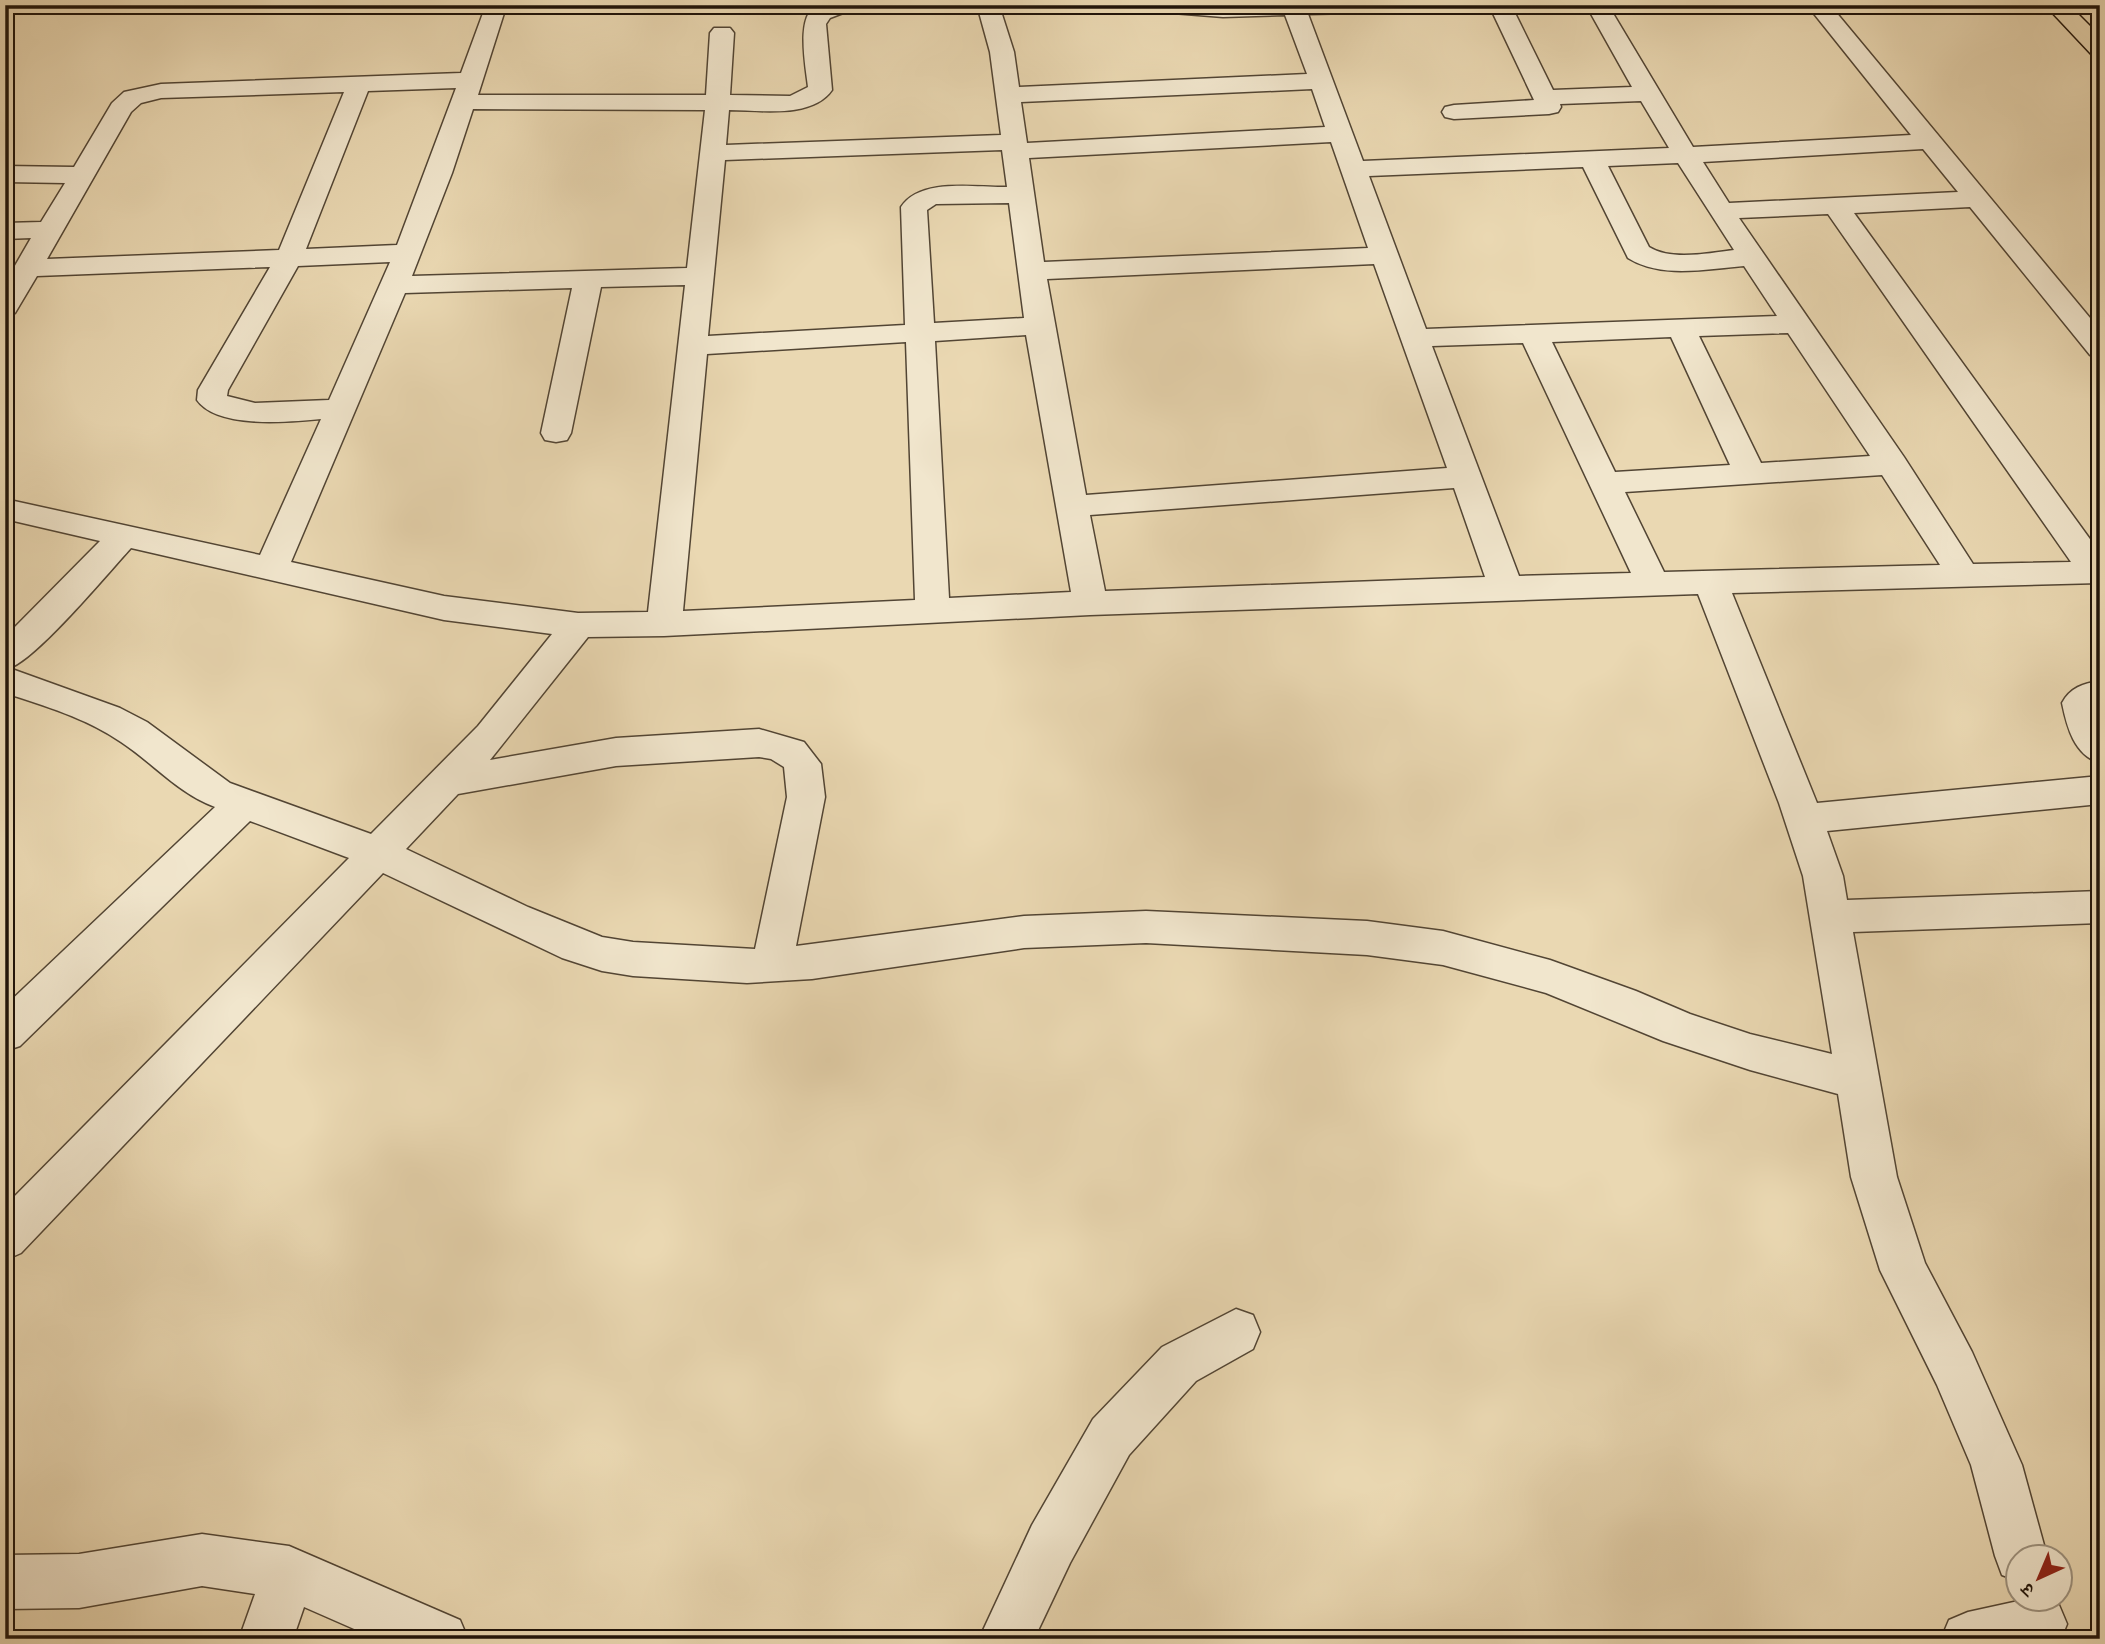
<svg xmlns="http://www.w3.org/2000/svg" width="2105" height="1644" viewBox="0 0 2105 1644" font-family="'IM FELL Double Pica','Noto Serif Devanagari',serif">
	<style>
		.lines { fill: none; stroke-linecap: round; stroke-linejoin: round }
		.minor-casing { stroke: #524534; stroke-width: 3 }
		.primary-casing { stroke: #20140a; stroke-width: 3 }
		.minor { fill: #f1e6cd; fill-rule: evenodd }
		.primary { fill: #ead8b2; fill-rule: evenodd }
	</style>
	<rect width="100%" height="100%" fill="#ead8b2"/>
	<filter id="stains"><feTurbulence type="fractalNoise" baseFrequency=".00286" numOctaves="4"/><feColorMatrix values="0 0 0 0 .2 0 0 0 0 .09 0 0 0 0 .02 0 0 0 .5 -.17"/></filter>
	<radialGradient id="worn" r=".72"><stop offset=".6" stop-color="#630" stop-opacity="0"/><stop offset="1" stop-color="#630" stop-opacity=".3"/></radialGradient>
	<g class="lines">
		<!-- minor casing -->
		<g class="minor-casing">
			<path id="minor" d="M486,5H502L505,10L478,95H706L710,33L714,28H730L734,33L730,95L790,96L808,87C806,68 794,10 820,5C831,3 843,5 854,5L851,10L830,18L826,24L832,90C812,119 760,110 729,110L726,145L1001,135L990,52L977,5H999L1014,52L1019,87L1307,74L1285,15L1223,17L1160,12L1152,10L1149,5H1411L1408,10L1400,12L1308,14L1363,161L1669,148L1641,101L1560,104L1561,107L1558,112L1549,114L1454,119L1445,117L1442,112L1445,107L1454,105L1534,100L1489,5H1511L1553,90L1632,87L1586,5H1608L1693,147L1911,135L1807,5H1830L2100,330V358L2090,355L1970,207L1854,213L2100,553V583L1732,593L1817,803L2100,776V804L1827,831L1843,876L1847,900L2100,891V923L1853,932L1897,1177L1925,1263L1972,1352L2022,1465L2047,1556H2018V1581L2002,1575L1995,1556L1971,1465L1937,1385L1880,1270L1851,1177L1838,1094L1750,1070L1663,1041L1546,993L1443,965L1367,955L1146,943L1024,948L812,979L747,983L633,976L602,971L562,958L383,873L21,1253L5,1260V1206L349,858L250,821L20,1046L5,1051V1006L215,807C179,794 153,763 121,742C86,718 45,706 5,693V637L100,541L5,519V499L260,555L321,419C289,422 217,429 197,400L198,390L270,267L37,276L15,313L5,315V283L31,238L5,239V223L41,222L65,183L5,182V166L74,167L112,103L124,92L161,84L461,73ZM456,88L397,245L306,249L368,91ZM1312,89L1325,127L1027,143L1021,102ZM344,92L279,250L47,259L131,112L141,103L161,98ZM473,109L705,110L687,268L412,276L452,173ZM1331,142L1368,248L1044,262L1029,158ZM1923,149L1958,192L1729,203L1703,162ZM1002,150L1007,187C976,188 921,177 901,207L905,325L708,336L725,160ZM1678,163L1734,250C1709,253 1671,261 1649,247L1608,166ZM1583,167L1628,258C1661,279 1707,269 1744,266L1777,316L1426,329L1369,176ZM1009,203L1024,318L934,323L927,210L936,204ZM1828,214L2071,562L1973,564L1904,457L1739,218ZM390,262L329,400L255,403L227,396L228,390L298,266ZM1374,264L1447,468L1086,495L1047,279ZM685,285L648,612L578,613L444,596L291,562L405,293L572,288L541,433L545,440L556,442L567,440L571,433L601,287ZM1788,333L1870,456L1761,463L1699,336ZM1026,335L1071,592L949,598L935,341ZM1671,337L1730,465L1615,472L1552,342ZM906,342L915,600L683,611L707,354ZM1523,343L1631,573L1519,576L1432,346ZM1882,475L1940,565L1664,572L1625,492ZM1454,488L1485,577L1105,591L1090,515ZM131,548L444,620L552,634L478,726L371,834L230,783L147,722L120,708L9,668C35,661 108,573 131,548ZM1698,594L1779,803L1803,876L1832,1054L1750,1034L1690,1014L1636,991L1550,960L1443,931L1367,921L1146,911L1024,916L796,946L825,797L821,764L804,742L759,729L616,738L490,760L588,637L664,636L1090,615ZM759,757L771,759L784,767L787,797L755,949L633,942L602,937L528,907L406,849L458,794L616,766Z
				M2100,681V763C2074,755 2067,727 2062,703C2070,688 2083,683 2100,681Z
				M1236,1309L1253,1315L1260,1332L1253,1349L1196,1381L1129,1455L1070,1563L1034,1639H979L1032,1525L1093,1419L1162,1347Z
				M202,1534L289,1546L460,1620L468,1639H377L304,1607L293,1639H239L255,1594L202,1586L79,1608L5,1609V1555L79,1554Z
				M2032,1598H2044L2059,1605L2067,1624L2061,1639H1941L1949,1620L1968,1612Z"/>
		</g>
		<!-- primary casing -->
		<g class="primary-casing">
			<path id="primary" d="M2045,5H2069L2100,36V57L2092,55Z"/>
		</g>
		<!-- minor -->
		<use href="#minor" class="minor"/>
		<!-- primary -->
		<use href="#primary" class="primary"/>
	</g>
	<!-- margin -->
	<rect width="2105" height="1644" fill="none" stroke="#ead8b2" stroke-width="28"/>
	<rect x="7" y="7" width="2091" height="1630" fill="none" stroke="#20140a" stroke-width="3.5"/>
	<rect x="14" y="14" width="2077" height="1616" fill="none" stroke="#20140a" stroke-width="2"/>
	<!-- north arrow -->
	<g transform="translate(2039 1578) rotate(224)"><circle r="33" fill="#f1e6cd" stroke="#9d927f" stroke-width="2"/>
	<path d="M0-5L12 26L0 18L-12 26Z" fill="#8f2418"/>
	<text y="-10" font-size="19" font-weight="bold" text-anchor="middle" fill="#20140a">उ</text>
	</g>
	<rect width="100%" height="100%" filter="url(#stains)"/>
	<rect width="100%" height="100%" fill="url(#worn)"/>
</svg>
